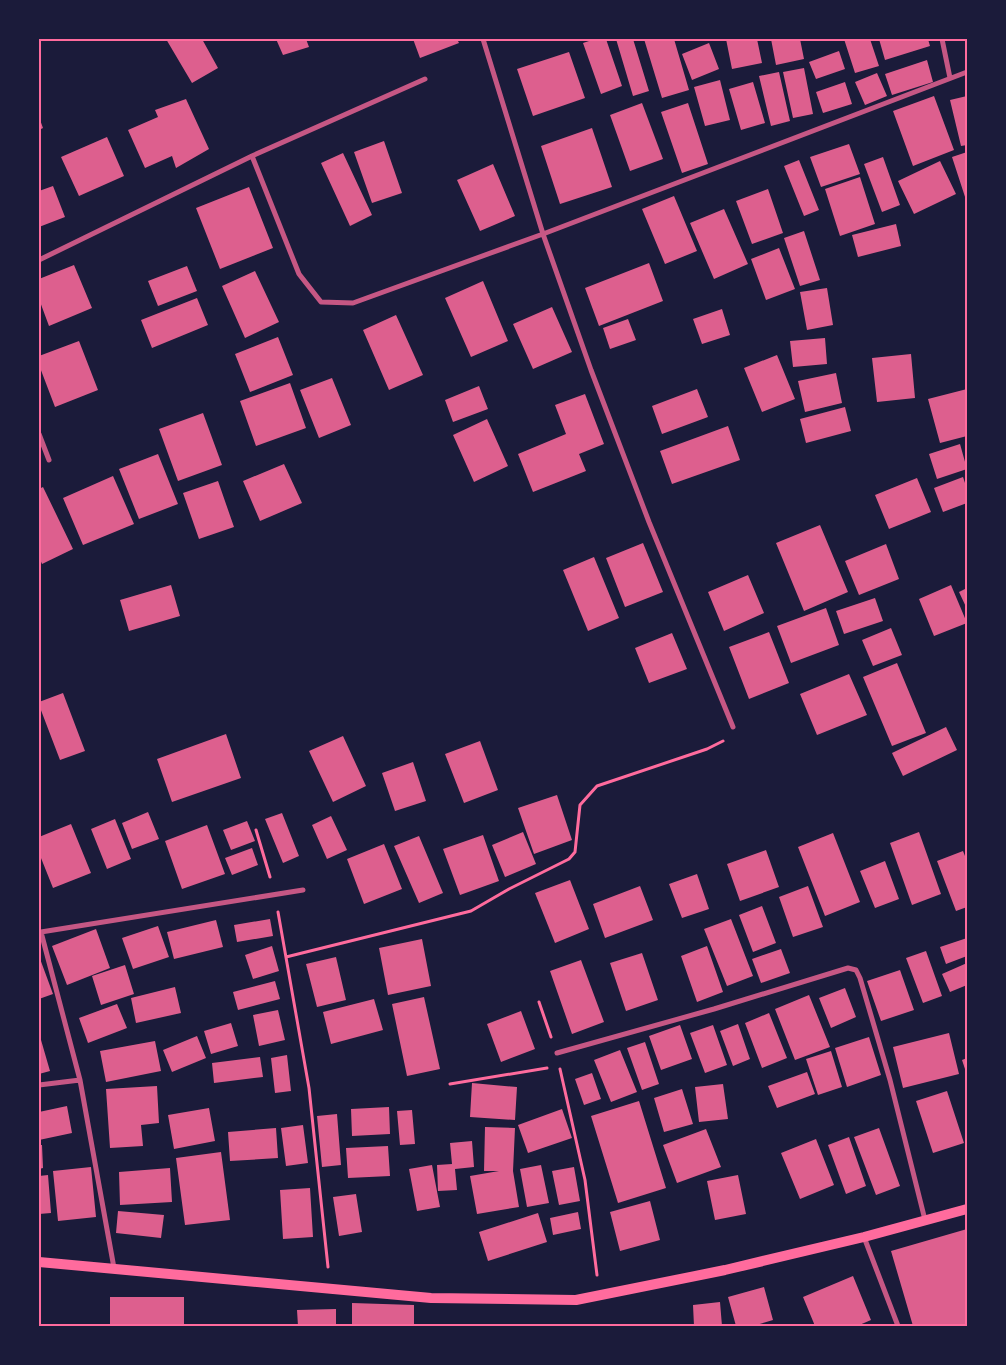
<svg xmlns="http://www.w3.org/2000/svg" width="1006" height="1365" viewBox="0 0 1006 1365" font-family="'Varela Round',sans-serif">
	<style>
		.building { fill: #dd5f8e }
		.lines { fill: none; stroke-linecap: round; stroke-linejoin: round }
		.path { stroke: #ff6b9d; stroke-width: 3 }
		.minor { stroke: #c65784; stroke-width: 5 }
		.secondary { stroke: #ff6b9d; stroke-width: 10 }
		.neatline { fill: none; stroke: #ff6b9d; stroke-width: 2 }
	</style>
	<rect width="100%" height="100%" fill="#1b1b3a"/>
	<!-- building -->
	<path class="building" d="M166,39H202L218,68L192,83Z
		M276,39H306L309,47L283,55Z
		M413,39H457L459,43L420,58Z
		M595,39H606L622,86L601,94L583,43Z
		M616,39H633L649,91L633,96Z
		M644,39H674L689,90L662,98Z
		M726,39H757L762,63L732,69Z
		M771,39H800L804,59L776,65Z
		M844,39H870L879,66L855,73Z
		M879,39H928L930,46L885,60Z
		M709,43L719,69L692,80L682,54Z
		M839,51L845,69L816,79L809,62Z
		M569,52L585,98L533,116L517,69Z
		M927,60L933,82L892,95L885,74Z
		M804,68L813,114L793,118L783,72Z
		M779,72L790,121L771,126L759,76Z
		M877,73L887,96L865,105L855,82Z
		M720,80L730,120L705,126L694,87Z
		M753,82L765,123L741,130L729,89Z
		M845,82L852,104L823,113L816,92Z
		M934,96L954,150L913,166L893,111Z
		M967,96V145L961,146L950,100Z
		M186,99L209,149L176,168L172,156L145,168L128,130L158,117L155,110Z
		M642,103L663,159L630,171L610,115Z
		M688,103L708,164L682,173L661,112Z
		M39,117L43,128L39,130Z
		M592,128L612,187L560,204L541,146Z
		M107,137L124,176L79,196L61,157Z
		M384,141L402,193L372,203L354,152Z
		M849,144L860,174L821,187L810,157Z
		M967,152V203L952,157Z
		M343,153L372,215L350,226L321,163Z
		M883,157L900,205L882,212L864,164Z
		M799,160L819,210L804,216L784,166Z
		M940,161L956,194L914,214L898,181Z
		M493,164L515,216L480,231L457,180Z
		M860,177L875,224L840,236L825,189Z
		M53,186L65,217L39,227V191Z
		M249,187L273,248L220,269L196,208Z
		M768,189L783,233L752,244L736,201Z
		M674,196L697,251L665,264L642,209Z
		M724,209L748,264L714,279L690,223Z
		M896,224L901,246L858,257L852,235Z
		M804,231L820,280L800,286L784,238Z
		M779,248L795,289L766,300L751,259Z
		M649,263L663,301L599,326L585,288Z
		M74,265L92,308L49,326L39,299V279Z
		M187,266L197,291L158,306L148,281Z
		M255,271L279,322L245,338L222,286Z
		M483,281L508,341L471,357L445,298Z
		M827,288L833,325L807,330L800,292Z
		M197,298L208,325L152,348L141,320Z
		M552,307L572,352L533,369L513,324Z
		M722,309L730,335L702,344L693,319Z
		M396,315L423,375L389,390L363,330Z
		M628,319L636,340L610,349L603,328Z
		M278,337L293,375L250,392L235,354Z
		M825,338L827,364L793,367L790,341Z
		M79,341L98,390L55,407L39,365V356Z
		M911,354L915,398L877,402L872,358Z
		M777,355L795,399L762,412L744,368Z
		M836,373L842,403L805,412L798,381Z
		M332,378L351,425L319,438L300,390Z
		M290,383L306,428L256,446L240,401Z
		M479,386L488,409L453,422L445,400Z
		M697,389L708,417L662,434L652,406Z
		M967,389V436L940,443L928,399Z
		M585,394L604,444L579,454L586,471L533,492L518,454L566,434L555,405Z
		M845,407L851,431L806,443L800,419Z
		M203,413L222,465L178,481L159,429Z
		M487,419L508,466L474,482L453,435Z
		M728,426L740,460L672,484L660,451Z
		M960,444L967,469L937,479L929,454Z
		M158,454L178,504L139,519L119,469Z
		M284,464L302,503L260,521L243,481Z
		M113,476L134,524L83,545L63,498Z
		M963,477L967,489V503L943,512L934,488Z
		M917,478L931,512L889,529L875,495Z
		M218,481L234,527L199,539L183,493Z
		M43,487L73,549L42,564L39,557V489Z
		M820,525L848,592L804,611L776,543Z
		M643,543L663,592L625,607L606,558Z
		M886,544L899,579L859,595L845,561Z
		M594,557L619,618L588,631L563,570Z
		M748,575L764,613L724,631L708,592Z
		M171,585L180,616L129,631L120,600Z
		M951,585L967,623L934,636L919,599Z
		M967,588V609L959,592Z
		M875,598L883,621L844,634L836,611Z
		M826,608L839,645L791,663L777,626Z
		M891,628L902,655L873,666L862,640Z
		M769,632L789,683L749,699L729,647Z
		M672,633L687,669L649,683L635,648Z
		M897,663L926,733L892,746L863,677Z
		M849,674L867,715L817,735L800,694Z
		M63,693L85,751L60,760L39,705V702Z
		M946,727L957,750L903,776L892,753Z
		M226,734L241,778L172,802L157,759Z
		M343,736L366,786L333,802L309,751Z
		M480,741L498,790L464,803L445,754Z
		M413,762L426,801L395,811L382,773Z
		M557,795L572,840L534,854L518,808Z
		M148,812L159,839L132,849L122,823Z
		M282,813L299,856L283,863L265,819Z
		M331,816L347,850L327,859L312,825Z
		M115,819L131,859L107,869L91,829Z
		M247,821L255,841L231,850L223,830Z
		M71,824L91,873L53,888L39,853V837Z
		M207,825L225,874L182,889L165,841Z
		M523,832L536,864L505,877L492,845Z
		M919,832L941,894L912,905L890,843Z
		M833,833L860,902L825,916L798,847Z
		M483,835L499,881L460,895L443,849Z
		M419,836L443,893L419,903L394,846Z
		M384,844L402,889L364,904L347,859Z
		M252,848L258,865L232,875L225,858Z
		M766,850L779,887L740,901L727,864Z
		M963,851L967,861V907L956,911L937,861Z
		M885,861L899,899L875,908L860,871Z
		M697,874L709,909L682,918L669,884Z
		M570,880L589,929L555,943L535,893Z
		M640,886L653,920L605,938L593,904Z
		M808,886L823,927L793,937L779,897Z
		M762,906L776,943L753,952L739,915Z
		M270,919L273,936L237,942L234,925Z
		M731,919L753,976L727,986L704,929Z
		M216,920L223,947L174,959L167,932Z
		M158,926L169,957L133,969L122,938Z
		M96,929L110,968L67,985L52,946Z
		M967,938V956L946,964L940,947Z
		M422,939L431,986L388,995L379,948Z
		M272,946L279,971L253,979L245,955Z
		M707,946L723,992L697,1002L681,956Z
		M781,949L790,973L761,983L752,959Z
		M926,951L942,996L923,1003L906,958Z
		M642,953L658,1000L626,1011L610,963Z
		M39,956L53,994L39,999Z
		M336,957L346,1000L317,1007L306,964Z
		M581,960L604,1022L572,1034L550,971Z
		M967,963V985L950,992L942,974Z
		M125,965L134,994L101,1005L92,976Z
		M900,970L914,1010L881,1021L867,981Z
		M275,981L280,999L238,1010L233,992Z
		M175,987L181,1013L136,1023L131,998Z
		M845,988L856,1017L831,1028L819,998Z
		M809,995L830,1047L795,1060L775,1009Z
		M424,997L440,1069L407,1076L392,1004Z
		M374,999L383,1030L331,1044L323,1012Z
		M117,1004L127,1028L88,1043L79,1018Z
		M278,1010L285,1040L259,1046L253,1015Z
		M521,1011L535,1049L501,1062L487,1024Z
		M769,1013L787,1058L762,1068L745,1023Z
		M231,1023L238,1046L211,1054L204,1031Z
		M738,1024L750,1059L733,1066L720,1031Z
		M680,1025L692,1059L661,1070L649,1036Z
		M713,1025L727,1065L705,1073L690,1033Z
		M39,1033L50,1071L39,1074Z
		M949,1033L959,1074L903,1088L893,1047Z
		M197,1036L206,1058L172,1072L163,1050Z
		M869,1037L881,1075L847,1087L835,1048Z
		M155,1041L161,1071L106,1082L100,1051Z
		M645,1042L659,1084L642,1090L627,1048Z
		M620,1050L637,1092L611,1102L594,1060Z
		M831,1051L842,1087L818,1095L806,1059Z
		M287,1055L291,1091L275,1093L271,1058Z
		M260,1057L263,1077L214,1083L212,1063Z
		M967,1058V1075L962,1060Z
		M807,1072L815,1094L777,1108L768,1086Z
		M592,1073L601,1099L584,1105L575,1079Z
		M472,1083L517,1087L515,1120L470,1117Z
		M723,1084L728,1119L699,1122L695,1087Z
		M157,1086L159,1123L141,1125L143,1146L110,1148L106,1089Z
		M682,1089L693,1124L664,1132L654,1098Z
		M947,1091L964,1143L933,1153L916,1101Z
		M639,1101L666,1188L618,1203L591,1116Z
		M67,1106L72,1133L39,1140V1112Z
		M389,1107L390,1134L352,1136L351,1109Z
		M209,1108L215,1141L174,1149L168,1115Z
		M562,1109L572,1138L528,1153L518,1125Z
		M412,1110L415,1144L400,1145L397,1111Z
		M337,1114L341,1165L322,1167L317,1116Z
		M303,1125L308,1163L286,1166L281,1128Z
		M485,1127L515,1128L513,1171L519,1207L477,1214L470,1176L499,1171H484Z
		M276,1128L278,1158L230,1161L228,1132Z
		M879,1128L900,1186L876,1195L854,1137Z
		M706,1129L721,1167L677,1183L663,1145Z
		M849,1137L866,1186L846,1194L828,1145Z
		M816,1139L834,1185L800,1199L781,1153Z
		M472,1141L474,1167L455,1169L457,1190L438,1191L437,1165L452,1164L450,1143Z
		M39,1145H42L43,1168L39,1169Z
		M388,1146L390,1176L348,1178L346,1148Z
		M221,1152L230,1220L185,1225L176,1158Z
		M432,1165L440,1207L417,1211L409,1169Z
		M541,1165L549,1203L527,1207L520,1169Z
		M91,1167L96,1217L58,1221L53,1171Z
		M574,1167L580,1201L559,1205L552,1171Z
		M170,1168L172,1202L120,1205L119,1172Z
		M48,1175L51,1213L39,1214V1176Z
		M738,1175L746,1214L715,1220L707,1181Z
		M310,1188L313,1237L283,1239L280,1190Z
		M356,1194L362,1232L339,1236L333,1197Z
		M650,1201L660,1240L620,1251L610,1212Z
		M118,1211L164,1215L161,1238L116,1233Z
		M578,1212L581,1229L553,1235L550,1218Z
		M538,1213L547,1242L488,1261L479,1232Z
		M967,1229V1326H913L891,1251Z
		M853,1276L871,1320L857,1326H815L803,1297Z
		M764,1287L773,1320L753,1326H736L728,1297Z
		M110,1297H184V1326H110Z
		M720,1302L722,1326H694L693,1305Z
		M352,1303L414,1305V1326H352Z
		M336,1309V1326H298L297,1310Z"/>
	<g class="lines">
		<!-- path -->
		<path class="path" d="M256,830L270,877
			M278,912L309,1088L328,1267
			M286,957L471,911L509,889L569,859L575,852L580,805L597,786L707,749L723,741
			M539,1002L551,1037
			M560,1069L585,1180L597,1275
			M450,1084L547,1068"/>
		<!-- minor -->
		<path class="minor" d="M483,39L543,234L591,370L649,522L733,727
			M942,39L950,78
			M252,156L299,274L321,302L353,303L543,234L967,72
			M39,260L252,156L425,79
			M39,434L49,460
			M39,932H41L80,1080L114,1268
			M41,932L303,890
			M557,1053L714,1009L848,968L856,970L860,978L890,1080L925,1220
			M39,1085L80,1080
			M864,1237L898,1326"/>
		<!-- secondary -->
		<path class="secondary" d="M39,1262L431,1298L576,1300L725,1270L864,1237L967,1209"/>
	</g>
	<!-- border -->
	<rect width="1006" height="1365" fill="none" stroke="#1b1b3a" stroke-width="80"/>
	<rect x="40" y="40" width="926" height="1285" class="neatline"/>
</svg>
